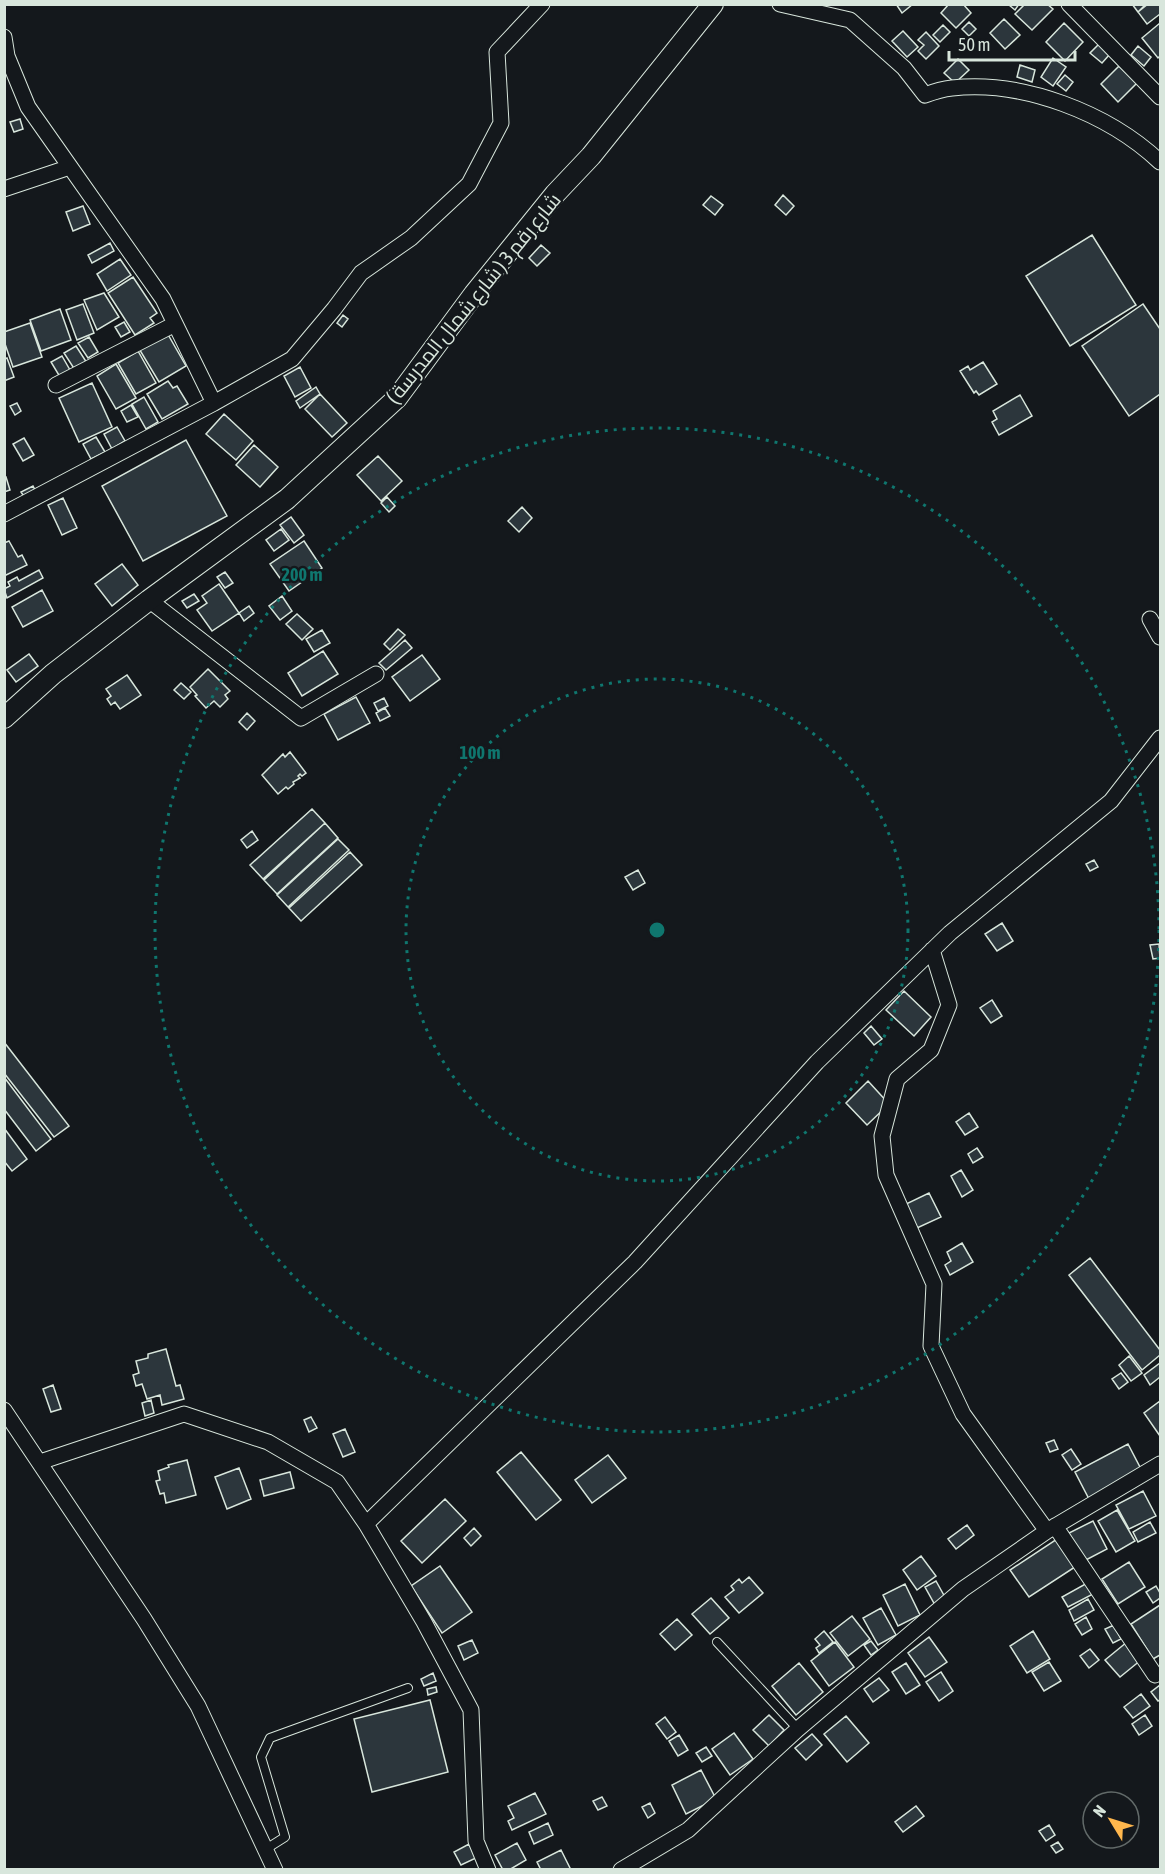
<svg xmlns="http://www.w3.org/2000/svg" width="1165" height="1874" viewBox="0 0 1165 1874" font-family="'Asap Condensed',Cairo,sans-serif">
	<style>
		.building { fill: #2c363c; stroke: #d8e6dc; stroke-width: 1.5 }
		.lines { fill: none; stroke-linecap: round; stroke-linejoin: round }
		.service-casing { stroke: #d8e6dc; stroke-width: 10 }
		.minor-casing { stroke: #d8e6dc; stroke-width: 17 }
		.tertiary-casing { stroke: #d8e6dc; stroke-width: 22 }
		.service { stroke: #14181c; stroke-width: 8 }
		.minor { stroke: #14181c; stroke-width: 15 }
		.tertiary { stroke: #14181c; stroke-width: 20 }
		.ring { fill: none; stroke: #0f766e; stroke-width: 3; stroke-dasharray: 3 6 }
		.labels { text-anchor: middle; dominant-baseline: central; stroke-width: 4.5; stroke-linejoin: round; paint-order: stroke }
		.street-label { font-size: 20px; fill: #d8e6dc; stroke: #14181c }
		.centre { fill: #0f766e; stroke: #14181c; stroke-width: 3 }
		.ring-label { font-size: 18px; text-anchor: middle; font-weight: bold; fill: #0f766e; stroke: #14181c; stroke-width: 4.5; stroke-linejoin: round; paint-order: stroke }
	</style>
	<rect width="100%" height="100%" fill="#14181c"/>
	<!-- building -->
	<path class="building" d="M896,4H913L902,13Z
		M949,4H963L971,13L956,28L941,13Z
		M1019,4L1015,10L1009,5L1010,4Z
		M1022,4H1047L1053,9L1032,30L1015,14L1023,6Z
		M1132,4H1146L1138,12Z
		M1148,4H1160V14L1147,24L1138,12Z
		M1004,19L1020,35L1005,49L990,33Z
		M969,22L976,29L969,36L962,29Z
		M1064,23L1083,42L1065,61L1046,42Z
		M1160,23V56L1158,58L1142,38Z
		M943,25L950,32L940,42L933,35Z
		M903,31L918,47L907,57L892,41Z
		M926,32L939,46L926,59L918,51L924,45L918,40Z
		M1099,44L1110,54L1102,63L1090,53Z
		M1138,46L1151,57L1144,66L1131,55Z
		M1053,58L1066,67L1053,86L1041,77Z
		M958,59L969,70L955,83L944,73Z
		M1020,65L1035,70L1032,82L1017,77Z
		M1119,66L1137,83L1118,102L1101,84Z
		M1065,75L1073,82L1066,91L1057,84Z
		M20,119L23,129L14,132L10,122Z
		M783,195L794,206L786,215L775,205Z
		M711,196L723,205L715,215L703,205Z
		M83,206L90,224L73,231L66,212Z
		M1092,235L1136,305L1070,346L1026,276Z
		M110,243L114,251L92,263L88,255Z
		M541,245L550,253L537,266L529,258Z
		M120,259L131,275L107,291L97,274Z
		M133,277L157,313L150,318L154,323L135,335L108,293Z
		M104,293L119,317L97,330L84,300Z
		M83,304L94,333L77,340L66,310Z
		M1143,304L1160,329V394L1129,416L1082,346Z
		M60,309L71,340L41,351L30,320Z
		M343,315L348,319L342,327L337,323Z
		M124,322L130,332L121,337L115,327Z
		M30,323L42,357L13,367L4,341V332Z
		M166,331L186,366L159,382L138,347Z
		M89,337L98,352L88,358L78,343Z
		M76,346L87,363L75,370L64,353Z
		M138,351L156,383L136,394L118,363Z
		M62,356L70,370L60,377L51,362Z
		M7,358L14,377L4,381V359Z
		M983,362L997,384L979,395L976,391L974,393L960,371L968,366L970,370Z
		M116,364L136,398L116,409L97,376Z
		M300,367L311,388L295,397L284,376Z
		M168,381L173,388L177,386L188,404L162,419L147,394Z
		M92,383L112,427L79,442L59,398Z
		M316,387L320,394L300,408L296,401Z
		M320,394L347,423L332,437L305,409Z
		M1020,395L1032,416L999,435L992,422L997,419L993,411Z
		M144,397L158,422L146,429L132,404Z
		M17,403L21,411L15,415L10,406Z
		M131,405L138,417L127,422L121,411Z
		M224,414L253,441L236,460L206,434Z
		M117,427L125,441L112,449L104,434Z
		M96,437L105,452L91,459L83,444Z
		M24,438L34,455L23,461L13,444Z
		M186,440L227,516L143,561L102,486Z
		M254,445L278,467L260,487L236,465Z
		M378,456L402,481L381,501L357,475Z
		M6,477L10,490L4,492V478Z
		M33,486L36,492L25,498L21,492Z
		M387,497L395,506L389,512L381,503Z
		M63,498L77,528L62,535L48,505Z
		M522,507L532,518L519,532L508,521Z
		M291,517L304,535L294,543L280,525Z
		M281,529L289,540L274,551L266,540Z
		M9,541L18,557L22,555L27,565L4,576V543Z
		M304,541L322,568L289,591L270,564Z
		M122,564L138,585L112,606L95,584Z
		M39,570L43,578L7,598L4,589L10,586L8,582L17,577L19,581Z
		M225,572L233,583L225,588L217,577Z
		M219,584L239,613L212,631L197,610L207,603L202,596Z
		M42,590L53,611L23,627L12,607Z
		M194,594L199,601L187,608L182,601Z
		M282,596L292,611L280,620L269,606Z
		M249,606L254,613L244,621L239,613Z
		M297,614L313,629L302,640L286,624Z
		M398,629L405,635L390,650L384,644Z
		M322,630L330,643L314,652L306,639Z
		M405,640L412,648L386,670L379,663Z
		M323,651L338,674L302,696L288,673Z
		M29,654L38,666L16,682L7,670Z
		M422,655L440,679L410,701L392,677Z
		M208,669L230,691L225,695L228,699L220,707L214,701L206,708L195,696L197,695L190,687Z
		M127,675L141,695L120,709L115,702L111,705L107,699L111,696L106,689Z
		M181,683L191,692L184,699L174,690Z
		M356,697L370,723L338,740L324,714Z
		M384,698L388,706L378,711L374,703Z
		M385,708L390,716L380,721L376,713Z
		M247,713L255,721L247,730L239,722Z
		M290,752L306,773L302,776L300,774L298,776L300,778L293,782L294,784L288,789L286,787L278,794L262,775L283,754L285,757Z
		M312,809L325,823L263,879L250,865Z
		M325,823L338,838L277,894L264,880Z
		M252,831L258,840L247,848L241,840Z
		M338,839L349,850L288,907L277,895Z
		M350,852L362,865L301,921L289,908Z
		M1094,860L1098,867L1090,871L1086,864Z
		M638,870L645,883L633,890L625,877Z
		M1002,923L1013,941L997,951L985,934Z
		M1159,944L1160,958L1153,959L1150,945Z
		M904,991L931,1017L914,1036L886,1010Z
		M992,1000L1002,1016L991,1023L980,1008Z
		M871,1026L882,1039L874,1045L864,1033Z
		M4,1042L69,1126L54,1137L4,1073Z
		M4,1077L51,1139L36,1151L4,1109Z
		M868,1081L889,1104L867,1125L846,1103Z
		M969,1113L978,1127L965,1135L956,1122Z
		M4,1128L27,1159L12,1171L4,1161Z
		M977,1148L983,1157L973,1163L968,1154Z
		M961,1170L973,1190L962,1197L951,1176Z
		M929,1193L941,1217L917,1228L906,1204Z
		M962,1243L973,1262L950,1275L945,1265L951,1261L947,1252Z
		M1090,1258L1160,1350V1355L1142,1370L1069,1275Z
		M166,1349L176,1386L180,1385L184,1399L162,1405L160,1395L147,1399L142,1384L136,1386L133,1375L139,1373L136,1361L148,1358V1354Z
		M1129,1356L1142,1373L1131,1381L1119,1365Z
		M1160,1363V1377L1150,1385L1144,1375Z
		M1121,1373L1128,1382L1119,1389L1112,1379Z
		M53,1385L61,1409L51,1412L43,1389Z
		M151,1400L154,1413L145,1416L142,1403Z
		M1160,1401V1436L1144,1413Z
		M311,1417L317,1428L309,1432L304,1420Z
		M345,1429L355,1452L343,1457L333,1434Z
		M1054,1440L1058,1449L1050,1452L1046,1443Z
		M1128,1444L1142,1471L1089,1499L1075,1472Z
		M1071,1449L1081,1464L1072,1470L1062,1455Z
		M521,1452L561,1500L536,1520L497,1472Z
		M608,1455L626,1478L592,1503L575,1480Z
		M187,1460L196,1495L166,1503L164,1493L160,1494L156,1481L160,1480L158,1471L169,1467L168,1465Z
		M239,1468L251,1499L227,1509L215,1477Z
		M290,1472L294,1488L264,1496L260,1480Z
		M1143,1491L1156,1516L1129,1529L1116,1505Z
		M445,1499L466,1521L422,1563L401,1541Z
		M1117,1510L1135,1541L1116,1552L1098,1521Z
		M1093,1521L1107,1549L1084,1561L1067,1534Z
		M1150,1522L1156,1533L1138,1542L1133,1532Z
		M967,1525L974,1535L956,1549L948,1539Z
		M474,1528L481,1536L471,1546L464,1538Z
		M1057,1539L1075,1567L1029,1597L1010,1570Z
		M921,1556L936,1576L917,1590L903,1570Z
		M1129,1562L1145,1587L1118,1604L1102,1579Z
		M440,1566L472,1612L442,1633L411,1586Z
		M749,1577L763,1593L739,1613L725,1597L734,1590L731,1586L739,1579L742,1583Z
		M936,1581L946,1599L935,1605L925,1587Z
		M1089,1582L1095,1593L1068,1607L1062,1597Z
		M905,1584L920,1615L898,1626L883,1595Z
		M1156,1586L1160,1593V1598L1153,1603L1146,1592Z
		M711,1598L729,1618L710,1634L692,1614Z
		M1088,1599L1094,1610L1074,1621L1069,1610Z
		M1160,1605V1655L1153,1659L1131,1624Z
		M881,1608L896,1635L878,1645L863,1618Z
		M852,1616L870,1639L848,1656L830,1633Z
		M1086,1617L1092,1629L1082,1635L1075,1624Z
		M677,1619L692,1635L675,1650L660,1634Z
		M1114,1625L1121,1639L1113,1643L1105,1629Z
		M824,1631L833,1642L819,1653L816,1648L820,1645L815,1639Z
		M1033,1631L1050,1659L1027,1673L1010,1646Z
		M929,1637L947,1662L925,1677L908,1653Z
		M472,1640L478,1653L464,1660L458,1646Z
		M871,1641L878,1650L871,1655L864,1645Z
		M835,1642L854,1667L829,1686L811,1661Z
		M1127,1642L1141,1660L1120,1677L1105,1660Z
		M1090,1649L1099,1660L1089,1668L1080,1656Z
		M1049,1662L1061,1681L1044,1691L1032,1672Z
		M799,1663L823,1692L796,1715L772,1686Z
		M906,1663L920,1685L906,1694L892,1672Z
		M941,1672L953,1691L939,1701L926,1682Z
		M433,1673L436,1681L424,1686L421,1679Z
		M879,1678L889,1690L873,1702L864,1689Z
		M1160,1685V1700L1158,1701L1151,1692Z
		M436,1687L437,1692L428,1695L427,1689Z
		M1141,1694L1150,1706L1133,1718L1124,1707Z
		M430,1700L448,1772L372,1792L354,1719Z
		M769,1715L784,1730L769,1746L753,1730Z
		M1145,1715L1152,1726L1139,1735L1132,1724Z
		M846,1716L869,1743L847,1762L824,1734Z
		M665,1717L676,1732L667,1739L656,1724Z
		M734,1733L753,1759L730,1775L712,1749Z
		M812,1734L822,1745L806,1760L795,1748Z
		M679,1735L688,1750L678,1756L669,1741Z
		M706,1747L712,1756L702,1762L696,1753Z
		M701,1770L716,1799L686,1814L672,1785Z
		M535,1793L546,1814L512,1830L508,1821L514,1818L508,1806Z
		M602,1797L607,1806L598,1810L593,1801Z
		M650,1803L655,1813L648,1818L642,1807Z
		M916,1806L924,1816L903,1832L895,1822Z
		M548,1823L553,1835L534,1844L529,1832Z
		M1049,1825L1055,1835L1046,1841L1039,1831Z
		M1058,1842L1063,1849L1056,1853L1051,1846Z
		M517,1843L526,1860L509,1870H503L495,1855Z
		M469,1844L476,1858L461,1865L454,1852Z
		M561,1850L571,1870H541L537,1862Z"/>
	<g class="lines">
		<!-- service casing -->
		<g class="service-casing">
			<path id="service" d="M717,1642L798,1729
				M266,1849L285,1837L261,1757L270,1738L408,1688"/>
		</g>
		<!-- minor casing -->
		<g class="minor-casing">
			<path id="minor" d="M780,4L850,20L904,68L925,95C933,92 943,89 952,88C1023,80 1108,113 1160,162
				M1069,4L1160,97
				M4,37L7,56L28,107L163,299L214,403
				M4,189L70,167
				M56,385L175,324
				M4,514L214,403L292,359L334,309L361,273L411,238L469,184L501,123L497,52L542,4
				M149,600L301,718L376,674
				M1150,619L1160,637
				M932,950L949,1005L931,1050L897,1079L882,1136L886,1175L934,1284L931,1346L963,1414L1047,1531
				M4,1410L144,1619L198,1706L275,1870
				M40,1462L184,1414L268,1442L337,1482L366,1524
				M1055,1526L1155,1675
				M488,1870L476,1841L471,1710L424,1622L366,1524L635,1262L817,1062L950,933L1111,801L1160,738
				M621,1870L688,1830L798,1729L963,1589L1047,1531L1160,1464"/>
		</g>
		<!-- tertiary casing -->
		<g class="tertiary-casing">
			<path id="tertiary" d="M4,718L53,674L149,600L287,499L397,398L474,294L555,194L591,156L713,4"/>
		</g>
		<!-- service -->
		<use href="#service" class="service"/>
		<!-- minor -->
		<use href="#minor" class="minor"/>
		<!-- tertiary -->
		<use href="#tertiary" class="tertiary"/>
	</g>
	<!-- distance rings -->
	<g class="ring">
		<circle cx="657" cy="930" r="251"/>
		<circle cx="657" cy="930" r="502"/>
	</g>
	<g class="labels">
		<!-- street labels -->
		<g class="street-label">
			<text transform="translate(473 298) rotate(-51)">شارع رقم 3 ( شارع شمال المدرسة )</text>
		</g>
	</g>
	<circle cx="657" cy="930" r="9" class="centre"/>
	<g class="ring-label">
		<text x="302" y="581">200 m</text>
		<text x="480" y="759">100 m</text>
	</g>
	<!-- border -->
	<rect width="1165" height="1874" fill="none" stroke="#d8e6dc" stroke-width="12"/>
	<!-- north arrow -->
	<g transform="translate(1111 1820) rotate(308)"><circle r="28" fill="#14181c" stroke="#626a69" stroke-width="1.5"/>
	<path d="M0-4.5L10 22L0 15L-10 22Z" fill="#ffb74d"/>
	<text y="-9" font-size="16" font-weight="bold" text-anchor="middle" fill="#d8e6dc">N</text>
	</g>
	<!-- scale -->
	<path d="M949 51v9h126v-9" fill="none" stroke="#d8e6dc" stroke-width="3"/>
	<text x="958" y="51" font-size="18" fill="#d8e6dc" stroke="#14181c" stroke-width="4.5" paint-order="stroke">50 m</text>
</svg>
